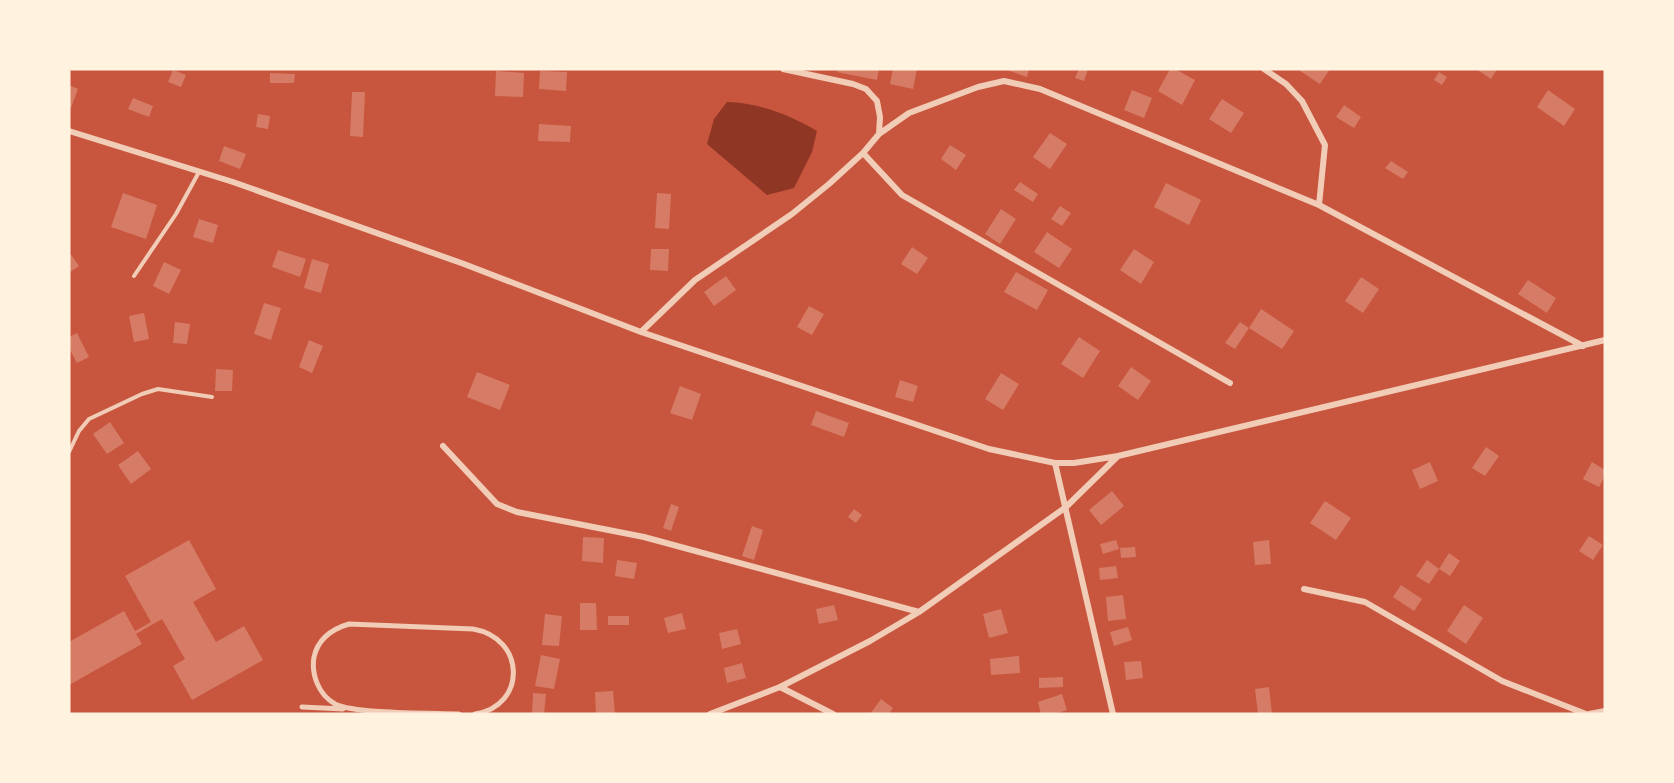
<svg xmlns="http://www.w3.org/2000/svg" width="1674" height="783" viewBox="0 0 1674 783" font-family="Barlow,sans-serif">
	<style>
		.water { fill: #8f3625 }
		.building { fill: #d67c66 }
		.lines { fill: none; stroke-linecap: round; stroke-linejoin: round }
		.service { stroke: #f1ccb7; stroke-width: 4 }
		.pedestrian { stroke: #f1ccb7; stroke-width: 5 }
		.minor { stroke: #f1ccb7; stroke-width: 6 }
	</style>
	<rect width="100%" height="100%" fill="#c8553d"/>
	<!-- water -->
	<path class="water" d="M727,102C759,103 790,115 817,131L812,152L794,188L767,195L707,144L714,119Z"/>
	<!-- building -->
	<path class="building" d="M838,69H879L877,80L837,72Z
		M893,69H917L913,89L890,84Z
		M1004,69H1029L1027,77Z
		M1079,69H1088L1084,81L1075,78Z
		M1170,69H1175L1195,80L1182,105L1158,91Z
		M1301,69H1330L1320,84L1300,71Z
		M1476,69H1497L1491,79Z
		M173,70L186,75L181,87L168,82Z
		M496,71L524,73L523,97L495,96Z
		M540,71L567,72L566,91L539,89Z
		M1439,72L1447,77L1442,85L1434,80Z
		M270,73L295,74L294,83H270Z
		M69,85L78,89L71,108L69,107Z
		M1132,90L1152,98L1144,118L1124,110Z
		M1548,90L1575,109L1564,126L1537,107Z
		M352,92H365L363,137L350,136Z
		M133,98L153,106L149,117L128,109Z
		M1222,99L1244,113L1231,133L1209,119Z
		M1344,105L1361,117L1354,128L1336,117Z
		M258,114L270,116L268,129L256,127Z
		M539,124L571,126L570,142L538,141Z
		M1050,133L1067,144L1050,169L1033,157Z
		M950,145L966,155L956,170L941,159Z
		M224,146L246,154L240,169L219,161Z
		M1391,161L1408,172L1403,179L1385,168Z
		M1020,182L1038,194L1033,202L1014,190Z
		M1166,183L1201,200L1189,225L1154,207Z
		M123,193L157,205L146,239L111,227Z
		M657,193L671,194L669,229L655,228Z
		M1060,206L1071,213L1062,226L1051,219Z
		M1001,209L1016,219L1000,244L985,234Z
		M199,219L218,225L213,243L193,237Z
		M1047,232L1072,249L1059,268L1034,252Z
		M912,247L928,258L917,274L901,264Z
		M651,249H669L668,271L650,270Z
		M1134,249L1154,262L1141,284L1120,270Z
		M278,250L306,259L300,277L272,267Z
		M69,252L79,266L69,273Z
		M312,259L329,264L321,293L304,288Z
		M164,262L181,270L169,294L153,286Z
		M1016,272L1048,290L1037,310L1004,292Z
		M726,276L736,290L714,306L704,292Z
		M1361,277L1379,289L1363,313L1345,301Z
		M1528,280L1556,298L1547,313L1518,294Z
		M264,303L281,308L271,340L254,334Z
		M809,306L824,314L812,335L797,327Z
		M1261,309L1294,331L1282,349L1249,328Z
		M144,313L149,339L134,342L129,316Z
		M175,322L190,324L187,344L173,343Z
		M1240,322L1249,328L1235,349L1225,343Z
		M77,333L89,357L77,363L69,348V337Z
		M1079,337L1100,351L1083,378L1061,364Z
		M309,340L323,346L312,373L299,367Z
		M1131,367L1151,381L1138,400L1118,386Z
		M216,369L233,370L232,391H215Z
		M477,372L510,385L500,410L467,397Z
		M1001,373L1019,384L1003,410L985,399Z
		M900,380L918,386L913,402L895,397Z
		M680,386L701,394L692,420L670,413Z
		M816,411L849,423L844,437L811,425Z
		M110,422L124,443L107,454L93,434Z
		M1486,447L1499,456L1485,476L1472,468Z
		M138,451L151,469L131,484L118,465Z
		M1430,462L1438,481L1420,489L1412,470Z
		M1592,462L1605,470V476L1599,487L1583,479Z
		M1112,491L1124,506L1101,525L1089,510Z
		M1325,501L1351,518L1336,540L1310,523Z
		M671,504L679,507L671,531L663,528Z
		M854,509L862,515L856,523L848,517Z
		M752,526L763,530L754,560L742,556Z
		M1589,536L1603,545L1593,560L1579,551Z
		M583,537L604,538L603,563L582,561Z
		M189,540L216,589L193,602L216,642L244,626L263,660L192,700L173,666L185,659L162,619L136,634L142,644L69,685V642L124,611L135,631L151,622L125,576Z
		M1116,540L1119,549L1103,554L1100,544Z
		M1269,540L1271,564L1255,565L1253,542Z
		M1135,547L1136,557L1121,558L1120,548Z
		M1449,553L1460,561L1450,576L1439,569Z
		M617,560L637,563L634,579L615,576Z
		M1427,560L1439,569L1429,584L1416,576Z
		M1116,566L1118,578L1100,580L1099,568Z
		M1401,585L1422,599L1414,611L1393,597Z
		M1123,595L1126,619L1108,621L1106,597Z
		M580,603H596L597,630H580Z
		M834,605L838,620L819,624L816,609Z
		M1464,605L1483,618L1466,644L1447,631Z
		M1001,609L1008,633L989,638L983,614Z
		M682,613L686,629L668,633L664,618Z
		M545,614L562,616L559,646L542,645Z
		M608,616H629V625H608Z
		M1128,627L1132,640L1114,646L1110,632Z
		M737,629L741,644L722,649L719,633Z
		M541,655L560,659L554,689L535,686Z
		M1019,656L1020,673L991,675L990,659Z
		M1141,661L1143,678L1126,680L1124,662Z
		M742,663L746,678L727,683L724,668Z
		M1063,677V687L1039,688V678Z
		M1269,687L1272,714H1258L1255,689Z
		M613,691L615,714H596L595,692Z
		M533,693L546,694L544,714H532Z
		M1062,694L1067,710L1054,714H1041L1038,702Z
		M881,699L893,708L889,714H870Z"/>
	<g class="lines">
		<!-- service -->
		<path class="service" d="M134,276L176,214L199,172
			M69,452L79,431L89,419L142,394L158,389L212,397"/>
		<!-- pedestrian -->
		<path class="pedestrian" d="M302,707L343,709
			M459,714C433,713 354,714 335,704C319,695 311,675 314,657C318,639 332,629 349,624L473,629C526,638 527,706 475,714"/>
		<!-- minor -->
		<path class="minor" d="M1264,69L1286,84L1302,101L1325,145L1319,205
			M69,131L233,182L464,264L641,332L989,449L1055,463H1074L1118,456
			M879,134L909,113L978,87L1004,81L1040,89L1319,205L1583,346
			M863,153L902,195L1230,383
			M641,332L695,280L792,214L829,184L863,153L879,134L880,117L877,101L866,89L853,84L783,69
			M443,446L497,504L517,512L644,537L919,612
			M1055,463L1113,714
			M1304,589L1365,602L1502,681L1586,714
			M780,687L833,714
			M710,714L780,687L870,641L919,612L1066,507L1118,456L1605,340
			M1589,714L1605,711"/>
	</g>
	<!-- border -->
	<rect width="1674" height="783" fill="none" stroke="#fff3e0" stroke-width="141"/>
</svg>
